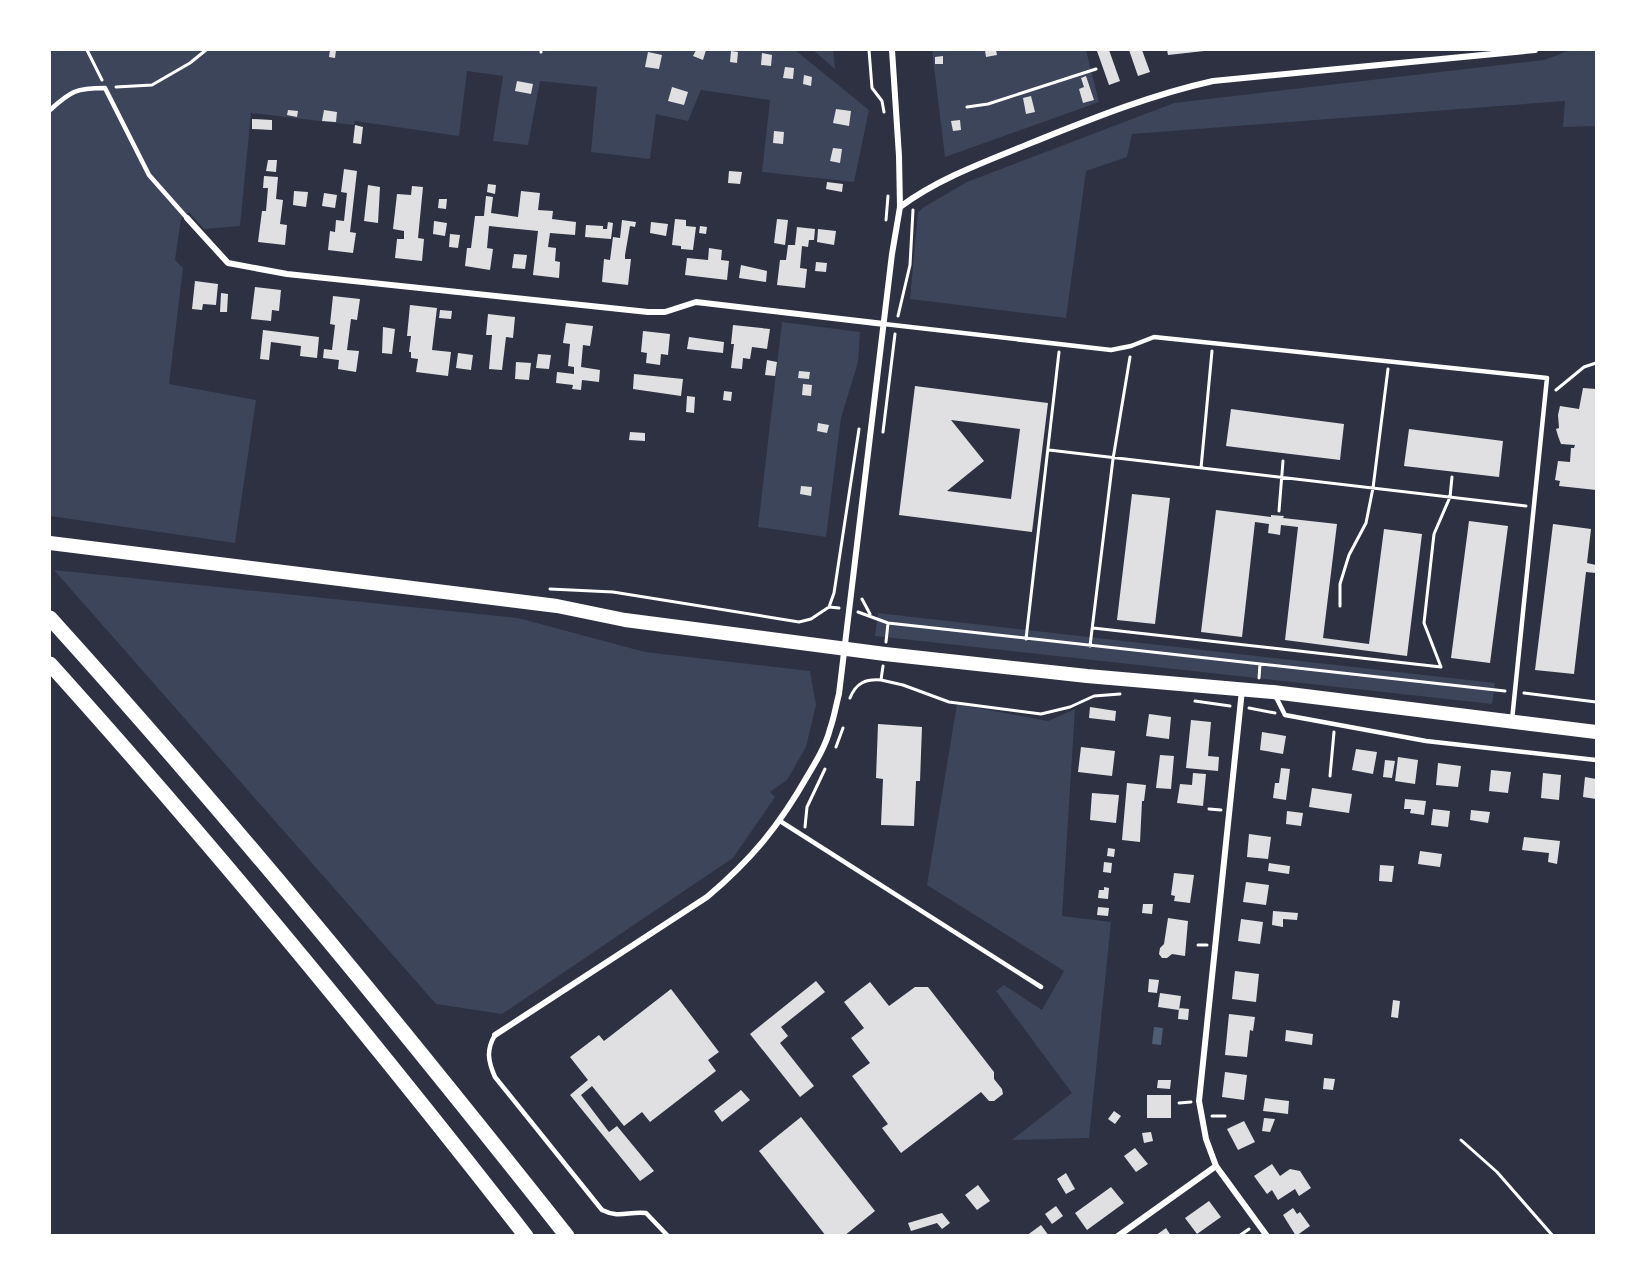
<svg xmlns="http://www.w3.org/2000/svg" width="1646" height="1285" viewBox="0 0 1646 1285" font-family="Arial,sans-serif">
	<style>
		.green { fill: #3c4559 }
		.water { fill: #4f5d75 }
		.building { fill: #e0e0e3; fill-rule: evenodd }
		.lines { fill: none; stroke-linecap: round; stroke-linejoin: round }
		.path { stroke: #fff; stroke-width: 3 }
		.service { stroke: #fff; stroke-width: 4.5 }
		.minor { stroke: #fff; stroke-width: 6 }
		.primary { stroke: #fff; stroke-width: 14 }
		.motorway { stroke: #fff; stroke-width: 15 }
	</style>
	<rect width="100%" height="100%" fill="#2d3142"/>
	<!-- green -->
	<path class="green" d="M50,50H795L869,110L854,182L762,172L770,100L701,90L688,121L656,114L650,159L591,152L597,87L540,81L528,145L493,141L503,76L467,71L459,136L355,121L354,125L251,113L240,226L204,229L189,212L181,219L175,260L183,268L169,384L256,400L235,543L50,516Z
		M813,50H833L835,69Z
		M932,50H1086L1099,102L945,157Z
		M1571,50H1596V126L1563,127L1565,101L1132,134L1127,157L1086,171L1066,318L910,299L918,212L924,207L967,182L1174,103L1544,60Z
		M782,322L860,332L858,362L841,418L826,537L758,527Z
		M54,570L518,618L645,652L810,671L816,705L806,747L787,780L770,792L775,797L733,858L502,1014L436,1004Z
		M878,613L1495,683L1492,704L875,636Z
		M957,704L1048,721L1075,709L1062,916L1111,922L1089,1138L1012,1140L1072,1093L996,991L1004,985L1042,1010L1064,971L927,885Z"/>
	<!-- water -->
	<path class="water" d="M1154,1027L1163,1028L1161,1045L1152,1044Z"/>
	<!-- building -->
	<path class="building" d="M330,50H336L335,58L329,57Z
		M696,50H706L703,60L693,56Z
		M985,50H996L997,55L986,57Z
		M1101,50H1109L1120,81L1109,85L1097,51Z
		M1129,50H1142L1150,72L1138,76Z
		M1167,50H1204V51L1168,55Z
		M731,51L738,52L737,63L730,62Z
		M648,52L662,55L659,69L645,67Z
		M762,53L772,55L771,66L761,65Z
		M943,56V64H935V57Z
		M785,67L794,68L793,79L783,78Z
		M804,75L812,77L811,86L803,84Z
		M1086,76L1094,100L1083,103L1079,89L1084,87L1081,78Z
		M517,81L533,84L531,94L515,91Z
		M672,87L688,92L684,105L668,101Z
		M1031,96L1035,112L1026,114L1023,98Z
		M836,109L851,111L849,126L833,123Z
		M288,110L298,111L297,117L287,115Z
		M324,110L337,112L336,122L322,121Z
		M252,119L272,120V130L252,129Z
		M960,120L961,130L953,131L951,121Z
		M355,125L363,127L361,144L353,143Z
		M774,131L784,132L783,144L773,143Z
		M833,148L842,149L840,163L830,161Z
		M268,160H277L276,172L266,171Z
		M344,169L357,171L350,232L356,233L353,253L328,250L330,231L335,232L336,220L344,221L347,193L341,192Z
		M729,171L742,172L740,184L728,183Z
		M264,176L278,177L276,199L283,200L280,224L287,225L285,245L258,242L262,211H266L268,188H263Z
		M827,182L843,184L842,192L826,189Z
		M488,184L496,185L495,194L487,192Z
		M368,185L380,187L378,223L364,221Z
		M412,186L423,187L418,238L424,239L422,261L395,258L397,239H404V231L393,229L397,194L411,195Z
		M294,191L308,192L306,207L293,205Z
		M521,191L540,193L538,210L553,211L552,219L576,222L575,235L550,233L548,247L556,248L555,261L560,262L559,278L533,275L538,231L489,226L487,248L493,249L490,270L465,266L467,248H471L475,216H484L486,196L493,197L491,213L518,217Z
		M324,193L337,195L335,208L322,206Z
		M439,199H447L446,209L438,208Z
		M675,219L686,220V226L696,227L693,250L681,249V246L672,245Z
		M777,219L788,220L785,245L774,243Z
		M622,220L636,222L635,227L630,226L625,255V259H631L628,285L602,282L604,259L610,260L613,237L620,238Z
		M434,221L447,223L445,236L433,234Z
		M608,222L613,223L611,239L585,237L586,225L603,226V229H607Z
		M651,222L668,224L666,236L650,233Z
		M700,226L707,227L706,234L699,233Z
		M797,227L815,229L814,240H809L808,247L802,246L800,268L807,269L805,288L777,285L780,260H786L788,245H795Z
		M818,229L836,231L834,245L817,242Z
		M450,234L460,235L458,248L449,247Z
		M709,248L722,250L721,260L729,261L727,280L685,275L687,258L708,260Z
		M514,254L527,255L525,269L512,268Z
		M816,262L827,263L826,272L815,271Z
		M741,265L767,271L766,282L739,278Z
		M195,281L218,284L216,305L203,304L202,310L192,309Z
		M255,287L281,290L279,311L272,310L271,321L251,319Z
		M221,293L228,294L227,312H220Z
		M333,296L360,299L357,320L351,319L347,350L359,351L356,372L338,369L339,360L323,358L324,349L332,350L335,325L330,324Z
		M410,305L437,308L432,350L451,352L448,376L416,372L418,359L411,358V352H409L411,336H407Z
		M440,310L452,311L451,319L439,318Z
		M488,314L515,317L513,338L506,337L502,370L489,369L492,335H486Z
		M566,323L593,326L590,346L583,345L581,367L600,370L599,382L582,380L581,390L572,389L573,385L556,383L557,372L574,374V367L568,366L570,344L563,343Z
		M733,325L770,329L767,349L752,347L750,359L743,358L742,369L731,368L734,344H731Z
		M383,327L395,329L392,354L382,353Z
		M263,330L319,337L317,358L300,356L301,346L271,342L269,360L260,359Z
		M643,331L670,334L668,355L661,354L660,365L646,363L647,353L641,352Z
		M689,337L724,342L723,353L687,349Z
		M458,353L473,355L471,370L456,368Z
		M538,354L551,355L549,369L536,368Z
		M767,360L777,362L775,376L765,375Z
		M516,362L531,363L529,380L515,379Z
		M799,371L810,372L809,379L798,378Z
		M634,374L683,379L681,396L633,389Z
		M803,384L812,385L811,396L802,395Z
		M915,386L1048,403L1032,532L899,515ZM951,420L1020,429L1011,499L947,491L984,461Z
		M1583,388L1596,389V490L1559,486L1560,481L1555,480L1558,461L1570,462L1571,448H1574L1575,445L1561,444L1558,436L1556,429L1559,428L1558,415L1560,406L1579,409Z
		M724,391L732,392L731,401L723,400Z
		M687,396L695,397L694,413L686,412Z
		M1231,409L1344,424L1340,460L1226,446Z
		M818,423L829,425L827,433L817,431Z
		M1409,429L1503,441L1499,477L1404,466Z
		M630,432L645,433V441L629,440Z
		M801,486L812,487L811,496L800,494Z
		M1132,494L1170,498L1155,624L1117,620Z
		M1216,510L1271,517V515L1284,516L1283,518L1337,524L1323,638L1369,644L1384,529L1422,534L1407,656L1285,640L1298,527L1281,525L1280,535L1268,533L1269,524L1255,522L1242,637L1201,632Z
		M1469,521L1508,526L1490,663L1451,658Z
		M1553,524L1591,529L1587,563L1596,565V573L1586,572L1574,674L1535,670Z
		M1090,707L1116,711L1115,721L1089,718Z
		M1149,714L1171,717L1169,739L1146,736Z
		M1191,720L1211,722L1208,756L1219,757L1218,771L1186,768Z
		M878,724L922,727L920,781H916L914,826L881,825L883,779L876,778Z
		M1262,732L1286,736L1283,754L1260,750Z
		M1081,747L1115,751L1112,776L1078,772Z
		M1356,749L1377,752L1373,774L1352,770Z
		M1160,755L1174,756L1171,789L1156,788Z
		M1398,757L1418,760L1415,784L1395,781Z
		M1385,760L1395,761L1392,778L1383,777Z
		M1438,763L1461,766L1458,787L1436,785Z
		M1281,768L1290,769L1286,800L1273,798L1275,783H1279Z
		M1491,770L1511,772L1508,793L1489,791Z
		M1193,773L1206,774L1203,806L1177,803L1180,784L1192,785Z
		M1543,773L1561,775L1559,800L1541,798Z
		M1585,777L1596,779V799L1583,797Z
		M1127,783L1146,785L1144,801H1142L1140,842L1122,840Z
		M1312,788L1352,794L1349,813L1309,807Z
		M1092,793L1119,795L1116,823L1090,820Z
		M1405,799L1426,801L1424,815L1410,813L1411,809H1404Z
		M1433,809L1450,811L1448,827L1431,825Z
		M1471,810L1490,812L1488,823L1470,820Z
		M1287,811L1303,813L1301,826L1286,824Z
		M1249,834L1271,837L1268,859L1247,857Z
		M1524,837L1560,841L1557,864L1548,862L1549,853L1522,850Z
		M1108,848L1115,849L1114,857L1107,856Z
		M1420,851L1442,854L1440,867L1418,864Z
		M1104,862L1112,863L1111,873L1103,872Z
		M1269,863L1290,866L1289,874L1268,871Z
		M1380,865L1394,866L1392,882L1379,881Z
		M1174,873L1194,875L1190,903L1174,901L1175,896L1171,895Z
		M1246,882L1269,885L1266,905L1243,902Z
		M1104,887L1109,888L1108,899L1098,898L1099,890H1104Z
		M1143,904H1153L1152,914L1142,913Z
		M1098,907L1109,908L1108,916L1097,915Z
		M1273,911L1298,913L1297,920L1283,919V927L1272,925Z
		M1168,918L1188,921L1185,956L1172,954L1167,958H1162L1159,954L1160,948L1164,944Z
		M1241,919L1263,922L1260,944L1238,941Z
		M1235,971L1259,974L1256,1002L1232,999Z
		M1149,979L1159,980L1157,993L1148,992Z
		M816,981L825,992L781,1027L788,1036L780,1043L814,1086L800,1097L750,1034Z
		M870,982L889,1006L915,987H928L994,1072V1079L1002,1089L1003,1094L994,1101H989L981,1092L901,1153L882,1128L888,1124L852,1076L870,1063L851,1038L864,1028L844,1002Z
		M671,989L719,1052L708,1060L716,1071L650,1122L642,1112L624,1126L592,1086L581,1095L609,1132L617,1126L654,1171L640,1181L570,1095L588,1080L570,1057L599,1035L604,1041Z
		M1160,993L1181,996L1179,1010L1158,1007Z
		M1393,1000L1400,1001L1398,1018L1391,1017Z
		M1179,1008L1189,1009L1188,1020L1178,1019Z
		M1229,1014L1255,1017L1253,1031L1250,1030L1247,1057L1225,1055Z
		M1286,1030L1313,1034L1312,1045L1285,1041Z
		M1225,1072L1247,1075L1244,1100L1222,1097Z
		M1324,1078L1335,1079L1333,1090L1323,1089Z
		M1158,1080H1171L1170,1089L1157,1088Z
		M741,1090L750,1100L722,1122L714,1111Z
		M1147,1095H1171V1118H1147Z
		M1265,1098L1289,1101L1288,1114L1263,1111Z
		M1114,1111L1121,1116L1115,1124L1108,1119Z
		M801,1117L875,1211L844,1236H826L759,1151Z
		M1264,1118L1275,1119L1270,1132L1262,1131Z
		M1244,1121L1255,1142L1238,1150L1227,1129Z
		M1151,1132L1153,1141L1144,1143L1142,1133Z
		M1135,1148L1148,1164L1136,1172L1124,1156Z
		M1272,1164L1280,1176L1290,1169L1300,1171L1311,1188L1299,1196L1295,1189L1278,1200L1272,1190L1267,1194L1254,1176Z
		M1066,1173L1075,1189L1066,1194L1057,1179Z
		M978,1185L990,1201L977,1210L965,1195Z
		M1111,1187L1124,1203L1087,1230L1075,1213Z
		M1209,1201L1221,1217L1197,1234L1185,1218Z
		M1056,1206L1063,1216L1052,1224L1045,1214Z
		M1293,1208L1297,1214L1300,1212L1310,1226L1296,1236L1283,1215Z
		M942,1213L950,1223L942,1229L937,1223L911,1231L908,1223Z
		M1041,1225L1049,1236H1026Z
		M1166,1228L1171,1236H1155Z"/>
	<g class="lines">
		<!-- path -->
		<path class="path" d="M87,50L102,80
			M869,50L872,88L882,101L884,112
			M541,52V50
			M116,87L152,85L190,63L206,50
			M967,107L988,104L1096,69
			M886,220L888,196
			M898,316L910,265L913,210
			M1556,390L1584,367L1596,363
			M883,432L895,334
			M1049,450L1526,506
			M1201,468L1212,351
			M1279,511L1283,461
			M550,589L613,592L799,622L811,619L829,607L839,608
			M862,599L870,614
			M1340,606V584L1349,555L1366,523L1373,488L1388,369
			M829,607L834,593L859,429
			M858,612L888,623L1505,691
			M1093,628L1441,667L1424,623L1434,534L1450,497L1452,477
			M1026,639L1059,352
			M886,642L888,623
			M1090,646L1113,459L1130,357
			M1259,678L1260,664
			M881,680L903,685L949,702L1041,714L1070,707L1094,696L1120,694
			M1524,693L1596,702
			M850,698C856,683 865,679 881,680L883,666
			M1195,701L1230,706
			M1249,708L1275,713
			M836,747L843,728
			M1330,776L1334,732
			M1209,809L1221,810
			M805,827L807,807L825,769
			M1198,945H1207
			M1179,1103L1191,1102
			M1212,1116H1225
			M1461,1140L1497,1172L1553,1236
			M1239,1236L1249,1229"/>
		<!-- service -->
		<path class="service" d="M50,110C71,91 76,88 105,88L149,175L187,218
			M884,324L1111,350L1131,346L1154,337L1547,378L1512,720
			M1275,695L1285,715L1426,741L1596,760
			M780,821L1041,987
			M495,1035C486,1050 488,1061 495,1077L602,1210C620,1219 628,1211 646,1213L668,1236"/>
		<!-- minor -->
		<path class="minor" d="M900,207C939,178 987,161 1031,143C1091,119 1150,95 1213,81L1535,50
			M187,218L228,263L287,274L648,312H665L696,302L884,324
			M1242,690L1199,1101L1206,1139L1216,1166L1267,1236
			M495,1035L707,897C752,859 779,826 808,775C817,760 826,745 830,729C834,718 836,705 839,694L892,254L900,207L899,156L892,50
			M1118,1236L1216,1166"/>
		<!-- primary -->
		<path class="primary" d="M50,543L557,606L625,620L885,654L1087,676L1273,692L1596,732"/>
		<!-- motorway -->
		<path class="motorway" d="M50,618C230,817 400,1025 567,1236
			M50,664C216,848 373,1040 526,1236"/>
	</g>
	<!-- border -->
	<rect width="1646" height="1285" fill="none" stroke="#ffffff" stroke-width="102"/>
</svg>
